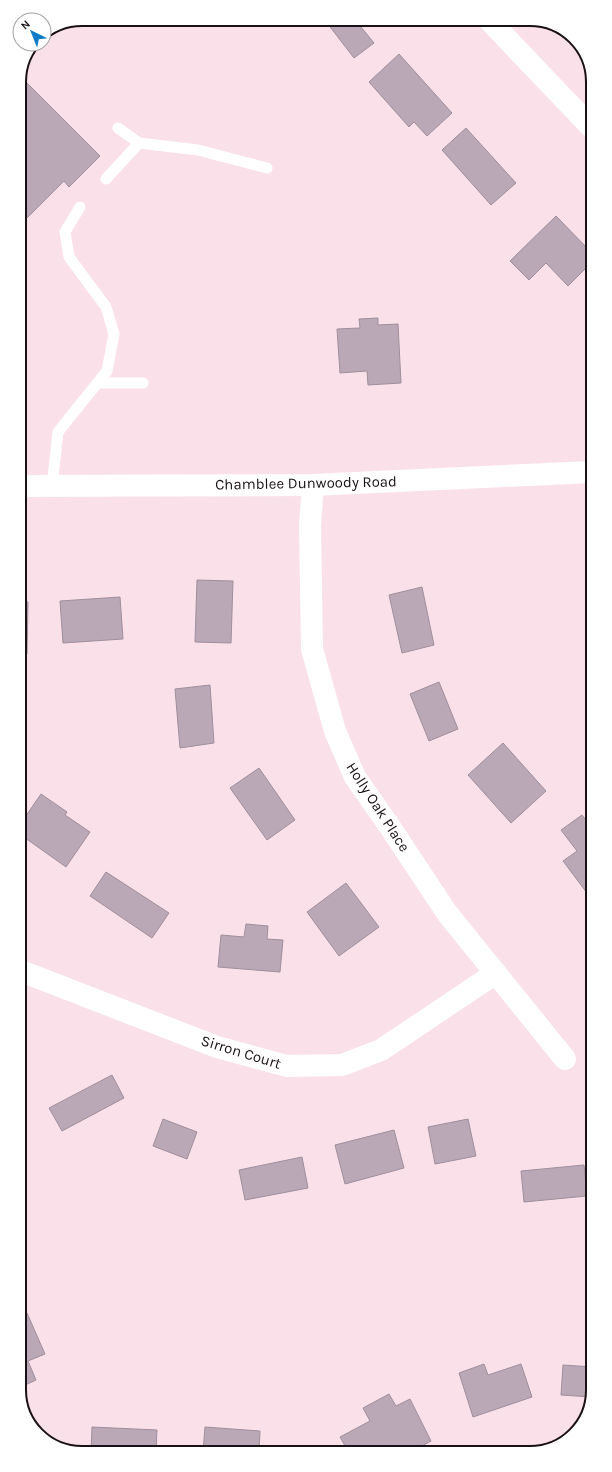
<svg xmlns="http://www.w3.org/2000/svg" width="612" height="1472" viewBox="0 0 612 1472" font-family="Karla,sans-serif">
	<style>
		.building { fill: #bba8b7; stroke: #9f8e9b }
		.lines { fill: none; stroke-linecap: round; stroke-linejoin: round }
		.lane { stroke: #fff; stroke-width: 11 }
		.street { stroke: #fff; stroke-width: 22 }
		.secondary { stroke: #fff; stroke-width: 22 }
		.labels { text-anchor: middle; dominant-baseline: central; stroke-width: 3.5; stroke-linejoin: round; paint-order: stroke }
		.street-label { font-size: 15px; fill: #191114; stroke: #fff }
		.rim { fill: none; stroke: #191114; stroke-width: 2 }
	</style>
	<rect width="100%" height="100%" fill="#fae1e9"/>
	<!-- building -->
	<path class="building" d="M324,19H367L369,21L361,27L374,43L354,58Z
		M399,54L452,113L427,136L414,122L409,127L369,82Z
		M20,76L100,156L69,187L64,181L23,222L19,218Z
		M466,128L516,183L491,205L442,150Z
		M556,216L590,251V264L568,286L546,263L529,280L510,261Z
		M20,255L26,261L20,267Z
		M378,318V325L398,324L401,383L368,385L367,371L340,373L337,329L360,328L359,319Z
		M197,580L233,581L231,643L195,642Z
		M422,587L434,645L402,653L389,595Z
		M120,597L123,639L63,643L60,601Z
		M20,601L28,602L27,654H20Z
		M439,682L458,729L429,741L410,694Z
		M210,685L214,743L180,748L175,689Z
		M503,743L546,791L511,823L468,775Z
		M259,768L295,820L267,840L230,788Z
		M41,794L67,812L65,815L90,832L66,867L21,835V823Z
		M582,815L592,828V889L587,893L563,861L577,851L561,830Z
		M106,872L169,913L152,938L90,896Z
		M346,883L379,927L339,956L307,912Z
		M246,924L268,926L267,939L283,940L280,972L218,967L221,935L244,937Z
		M112,1075L124,1098L62,1131L49,1108Z
		M163,1119L197,1132L187,1159L153,1146Z
		M468,1119L476,1156L435,1164L428,1127Z
		M394,1130L404,1168L345,1184L335,1145Z
		M302,1157L308,1188L245,1200L239,1170Z
		M584,1165L587,1196L524,1202L521,1171Z
		M27,1313L45,1354L28,1361L36,1380L23,1386L22,1315Z
		M484,1364L488,1375L521,1364L532,1397L473,1417L459,1373Z
		M563,1365L593,1367V1390L591,1397L561,1395Z
		M389,1394L396,1406L410,1399L431,1441L413,1451H348L340,1437L370,1421L363,1408Z
		M92,1427L157,1430L156,1452L91,1453Z
		M205,1427L260,1431L259,1452H203Z"/>
	<g class="lines">
		<!-- lane -->
		<path class="lane" d="M118,128L139,143L198,150L267,168
			M106,179L139,143
			M98,383H143
			M52,486L58,432L107,371L114,334L106,307L69,257L65,232L80,207"/>
		<!-- street -->
		<path class="street" d="M488,19L590,126
			M313,485L310,525L312,649L335,731L355,777L388,824L447,913L565,1059
			M21,971L217,1047L287,1066L342,1065L381,1050L496,973"/>
		<!-- secondary -->
		<path class="secondary" d="M20,486L313,485L591,472"/>
	</g>
	<g class="labels">
		<!-- street labels -->
		<g class="street-label">
			<text transform="translate(306 483) rotate(-1)">Chamblee Dunwoody Road</text>
			<text transform="translate(378 807) rotate(57)">Holly Oak Place</text>
			<text transform="translate(241 1052) rotate(17)">Sirron Court</text>
		</g>
	</g>
	<!-- crop -->
	<path d="M0 0H612V1472H0ZM82 26H530A56 56 0 0 1 586 82V1390A56 56 0 0 1 530 1446H82A56 56 0 0 1 26 1390V82A56 56 0 0 1 82 26Z" fill="#fff" fill-rule="evenodd"/>
	<path class="rim" d="M82 26H530A56 56 0 0 1 586 82V1390A56 56 0 0 1 530 1446H82A56 56 0 0 1 26 1390V82A56 56 0 0 1 82 26Z"/>
	<!-- north arrow -->
	<g transform="translate(32 32) rotate(317)"><circle r="19" fill="#ffffff" stroke="#a3a0a1"/>
	<path d="M0-3L7 15L0 10L-7 15Z" fill="#0e7bc6"/>
	<text y="-6" font-size="11" font-weight="bold" text-anchor="middle" fill="#191114">N</text>
	</g>
</svg>
